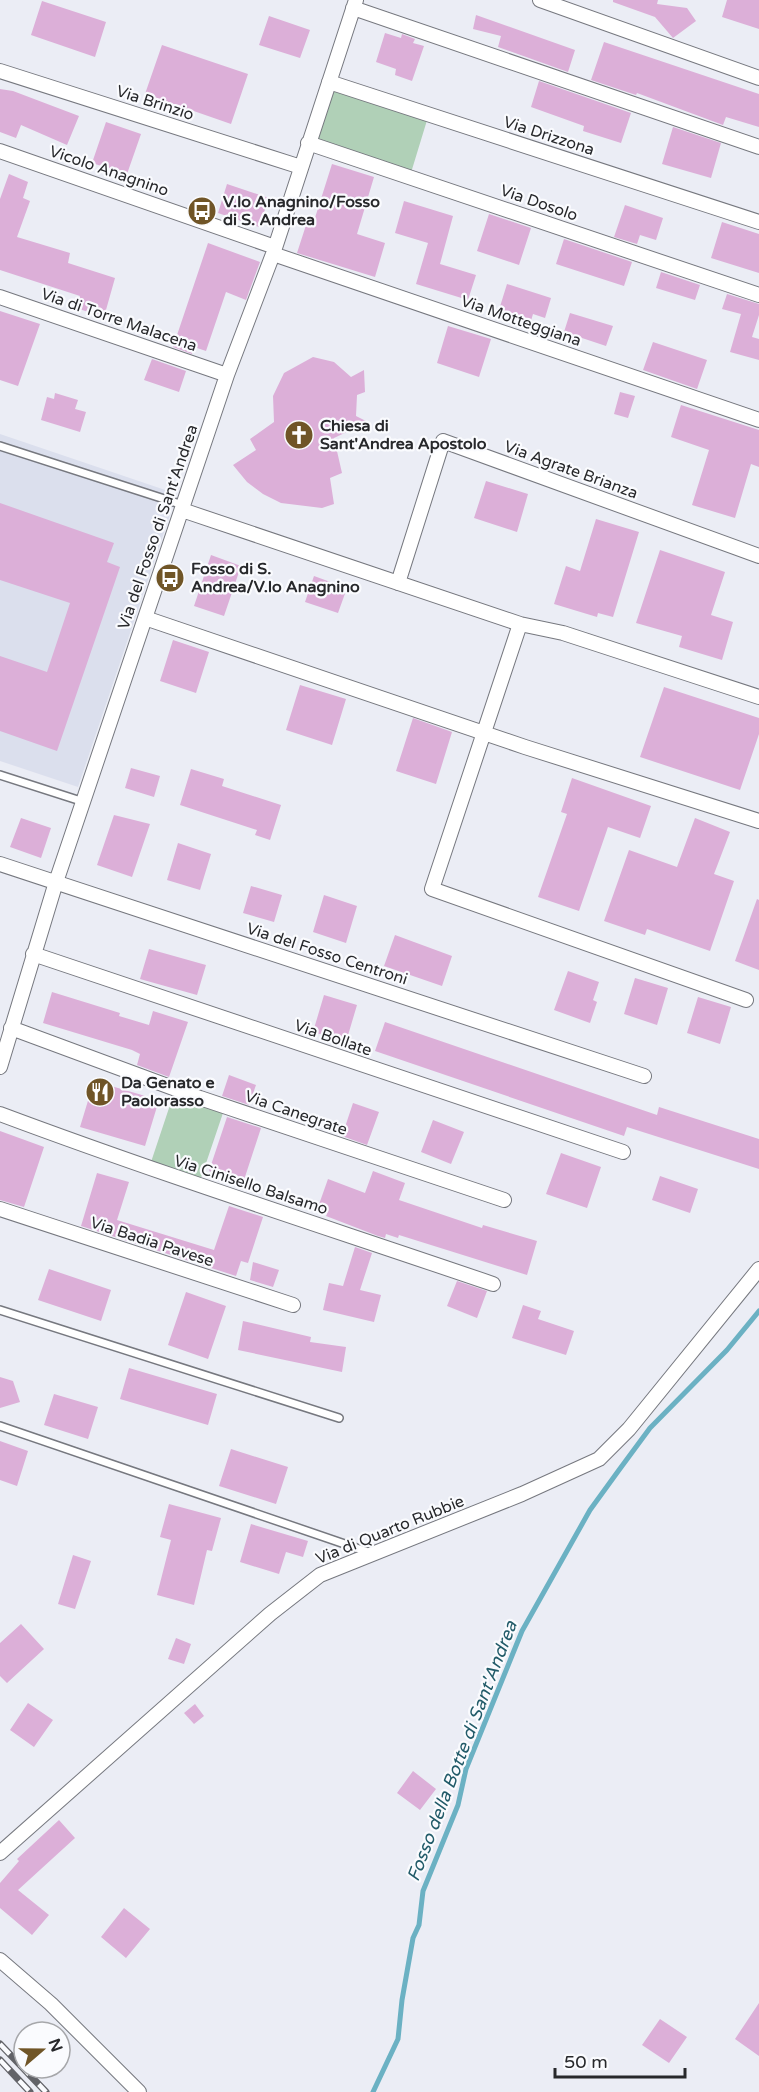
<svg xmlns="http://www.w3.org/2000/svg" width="759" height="2092" viewBox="0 0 759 2092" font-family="'Varela Round',sans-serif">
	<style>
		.built { fill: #dbdfed }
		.green { fill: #b0d0b7 }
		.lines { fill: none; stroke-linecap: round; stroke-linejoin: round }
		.stream { stroke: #6bb1c3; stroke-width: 5 }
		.building { fill: #dcafd8 }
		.service-casing { stroke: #76787f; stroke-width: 10 }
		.minor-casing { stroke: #76787f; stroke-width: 16 }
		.service { stroke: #fff; stroke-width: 7 }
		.minor { stroke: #fff; stroke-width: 14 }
		.rail-casing { stroke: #626368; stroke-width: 7 }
		.rail { stroke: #fafbfe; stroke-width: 4.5; stroke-dasharray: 14; stroke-linecap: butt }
		.labels { text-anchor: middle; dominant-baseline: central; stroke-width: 4.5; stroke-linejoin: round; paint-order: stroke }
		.street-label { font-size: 16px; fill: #27282b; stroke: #fafbfe }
		.poi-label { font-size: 16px; font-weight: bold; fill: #27282b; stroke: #fafbfe; text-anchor: start }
		.water-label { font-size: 18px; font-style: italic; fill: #225b69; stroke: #fafbfe }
	</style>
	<rect width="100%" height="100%" fill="#ebedf5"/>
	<!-- built -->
	<path class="built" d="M0,434L177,494L78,787L0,761Z"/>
	<!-- green -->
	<path class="green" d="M330,87L428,117L410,176L312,146Z
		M173,1096L223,1113L201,1178L151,1162Z"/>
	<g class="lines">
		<!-- stream -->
		<path class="stream" d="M373,2092L398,2039L402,2000L413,1938L419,1925L423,1891L458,1805L466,1769L522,1631L590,1510L619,1470L650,1428L727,1350L759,1311"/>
	</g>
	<!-- building -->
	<path class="building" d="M613,0H658L657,4L687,8L696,21L673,38L655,17L613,2Z
		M727,0H759V29L722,17Z
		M42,1L106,22L95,57L31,35Z
		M476,15L575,50L568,72L498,47L501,36L473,29Z
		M269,16L310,30L300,58L259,45Z
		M385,33L401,38L402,34L415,39L413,43L424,46L412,81L395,75L396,69L376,62Z
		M604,42L759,94V127L726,117L723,125L637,93L636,95L591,80Z
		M162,45L248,74L231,124L145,94Z
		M539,81L631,113L621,143L583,131L584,126L531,107Z
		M0,89L13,91L79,116L67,145L21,125L16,138L0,132Z
		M106,122L141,134L127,174L92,163Z
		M673,127L721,143L711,178L662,164Z
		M332,164L374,177L357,234L385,243L375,277L297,253L308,219L314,221Z
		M9,174L28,182L23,198L30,201L17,237L70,253L68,263L115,278L104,317L76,308L80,296L0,270V199Z
		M227,184L269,198L259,227L218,213Z
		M404,201L453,216L440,264L476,275L468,300L416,284L428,243L395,233Z
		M625,205L663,218L656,240L640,235L637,244L614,237Z
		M489,214L531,228L519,265L477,251Z
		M722,222L759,234V273L711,258Z
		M564,239L632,262L624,286L556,264Z
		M208,243L260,262L246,300L226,292L206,351L194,347L192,354L173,347Z
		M661,272L700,285L695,300L656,288Z
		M507,284L551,298L545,318L533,314L530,324L498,313Z
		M727,294L759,304V315L752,337L759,339V360L730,352L741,314L722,309Z
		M0,311L40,324L18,386L0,380Z
		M570,313L613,326L606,346L564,332Z
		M448,326L491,339L479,377L437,363Z
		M653,342L707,360L697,389L643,370Z
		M313,357L334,362L351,377L364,370L365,392L357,395L356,416L368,422L334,438L342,473L330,478L334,504L322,508L281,503L263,494L247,482L233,465L256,450L250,439L274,422L273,396L284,373Z
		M152,359L186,371L179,392L144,380Z
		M620,392L635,396L628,418L614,414Z
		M55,393L78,400L75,409L86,412L80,432L41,420L47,397L54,399Z
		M681,405L759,430V467L751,464L735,518L692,505L709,450L671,437Z
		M486,481L528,494L517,532L474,518Z
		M0,503L114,543L107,562L120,567L57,751L0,731V656L47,672L70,603L0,580Z
		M596,519L639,532L613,617L598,613L597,617L554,604L566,566L580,571Z
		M660,550L725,572L711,615L733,622L722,660L679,647L682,636L636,623Z
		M211,555L241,566L224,616L194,606Z
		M314,576L347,588L338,613L305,602Z
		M173,640L209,652L196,693L160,681Z
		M300,685L346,699L332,745L286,730Z
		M664,687L759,718V734L740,790L640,757Z
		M413,718L452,732L436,784L396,771Z
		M131,768L160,776L154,797L125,788Z
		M191,769L224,779L222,786L281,805L270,840L255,835L257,830L180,805Z
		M572,778L651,806L640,838L608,827L579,911L538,897L567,814L561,812Z
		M114,815L150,824L132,877L97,865Z
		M21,818L51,828L41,858L10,847Z
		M695,818L730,832L714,874L734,881L710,951L647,929L645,935L604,921L629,850L677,867Z
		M178,843L211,854L200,890L167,880Z
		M251,886L282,895L274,922L243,913Z
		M324,895L357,906L346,943L313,932Z
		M757,899L759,900V970L735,961Z
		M395,935L452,956L442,986L384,966Z
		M149,949L206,965L197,995L140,979Z
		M568,971L599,982L593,1000L597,1002L590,1023L554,1010Z
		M635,978L668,988L657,1025L624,1014Z
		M52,992L120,1013L119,1016L149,1025L153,1011L188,1022L169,1077L137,1065L140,1054L132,1050L43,1023Z
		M324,995L357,1005L346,1042L313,1032Z
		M698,997L731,1007L720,1044L687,1033Z
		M385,1022L657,1115L659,1107L759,1139V1169L627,1127L624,1136L375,1051Z
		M229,1075L256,1085L249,1105L222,1096Z
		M94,1081L159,1100L145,1146L80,1127Z
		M353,1103L379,1112L367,1145L342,1136Z
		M227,1117L261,1128L243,1183L209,1171Z
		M433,1120L464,1132L451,1164L421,1152Z
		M0,1131L44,1147L24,1207L0,1200Z
		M561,1153L601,1167L587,1208L546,1194Z
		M373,1171L405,1183L399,1200L482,1228L483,1225L537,1241L527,1275L399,1235L398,1238L386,1234L385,1238L378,1236L326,1216L327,1214L317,1210L328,1179L365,1193Z
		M97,1173L129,1182L117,1220L214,1250L229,1206L263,1217L248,1263L241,1261L236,1276L81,1226Z
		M660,1176L698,1189L690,1213L652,1200Z
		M355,1247L372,1253L360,1290L381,1295L374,1322L323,1310L329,1283L343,1286Z
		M253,1262L279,1270L273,1287L250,1280Z
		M49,1269L111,1290L101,1321L38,1300Z
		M457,1281L487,1291L477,1318L447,1306Z
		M186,1292L226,1306L208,1359L168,1345Z
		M523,1305L541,1311L538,1319L574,1331L566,1355L512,1338Z
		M243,1321L311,1337L310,1342L346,1347L342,1372L238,1350Z
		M129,1368L217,1394L208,1425L120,1399Z
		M0,1377L13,1381L20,1402L0,1408Z
		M54,1394L98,1407L88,1439L44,1425Z
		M0,1441L28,1451L17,1486L0,1480Z
		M231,1449L288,1467L276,1504L219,1486Z
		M169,1504L221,1518L212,1551L207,1550L194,1605L157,1595L171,1540L160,1537Z
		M251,1524L308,1541L303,1557L286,1552L279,1574L240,1562Z
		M73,1555L91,1561L75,1609L58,1604Z
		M21,1624L44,1649L7,1683L0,1676V1643Z
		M176,1638L191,1644L184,1664L168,1659Z
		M28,1703L53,1720L34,1747L10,1730Z
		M195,1704L204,1716L194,1724L184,1713Z
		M413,1771L436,1789L420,1810L397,1793Z
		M59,1820L75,1838L18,1890L49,1915L32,1935L0,1908V1883L19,1861L17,1859Z
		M124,1908L150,1929L126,1958L101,1937Z
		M759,2003V2056L735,2039Z
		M660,2019L687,2037L669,2063L642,2045Z"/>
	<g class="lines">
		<!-- service casing -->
		<g class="service-casing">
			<path id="service" d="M0,446L183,505
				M0,775L84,802
				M0,1310L339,1418
				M0,1426L371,1553"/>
		</g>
		<!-- minor casing -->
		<g class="minor-casing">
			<path id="minor" d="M540,0L759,78
				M353,8L759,147
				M0,71L301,167
				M329,82L759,222
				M308,143L759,295
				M0,151L275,247
				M273,254L759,420
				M0,297L227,375
				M182,510L520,624
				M398,583L443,441L759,556
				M145,618L525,747L759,821
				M0,864L644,1076
				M33,954L623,1152
				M746,1000L432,889L520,624L563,633L759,697
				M11,1028L200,1098L504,1200
				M0,1067L56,882L227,375L273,254L356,0
				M0,1114C163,1175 329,1228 493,1284
				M0,1209L293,1305
				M0,1853L270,1614L320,1575L522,1494L599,1459L629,1429L759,1269
				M0,1960L51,2004L139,2092"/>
		</g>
		<!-- service -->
		<use href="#service" class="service"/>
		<!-- minor -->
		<use href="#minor" class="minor"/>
		<!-- rail casing -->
		<g class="rail-casing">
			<path id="rail" d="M0,2044L46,2092
				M0,2060L30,2092"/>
		</g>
		<!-- rail -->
		<use href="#rail" class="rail"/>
	</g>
	<!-- icons -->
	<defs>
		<g id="bus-disc" transform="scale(1.5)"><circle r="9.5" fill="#705527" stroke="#fafbfe"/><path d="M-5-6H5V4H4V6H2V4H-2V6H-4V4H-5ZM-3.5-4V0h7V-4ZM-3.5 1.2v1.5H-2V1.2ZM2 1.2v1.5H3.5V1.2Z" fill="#fff"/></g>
		<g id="church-disc" transform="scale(1.5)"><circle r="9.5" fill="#705527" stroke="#fafbfe"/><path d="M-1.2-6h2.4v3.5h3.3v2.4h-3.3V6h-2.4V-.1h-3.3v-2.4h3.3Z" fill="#fff"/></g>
		<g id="restaurant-disc" transform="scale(1.5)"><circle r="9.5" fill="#705527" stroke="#fafbfe"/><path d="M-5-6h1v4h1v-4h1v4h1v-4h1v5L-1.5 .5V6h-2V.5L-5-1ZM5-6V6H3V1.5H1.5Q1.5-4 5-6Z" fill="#fff"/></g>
	</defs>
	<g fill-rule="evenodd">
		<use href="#bus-disc" x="202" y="211"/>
		<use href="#church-disc" x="299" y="435"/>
		<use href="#bus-disc" x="170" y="578"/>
		<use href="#restaurant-disc" x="100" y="1092"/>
	</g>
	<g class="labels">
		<!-- street labels -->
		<g class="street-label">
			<text transform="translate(155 103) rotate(18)">Via Brinzio</text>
			<text transform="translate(549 136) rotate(18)">Via Drizzona</text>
			<text transform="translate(109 171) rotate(19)">Vicolo Anagnino</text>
			<text transform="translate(539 203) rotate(19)">Via Dosolo</text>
			<text transform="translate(119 320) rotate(19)">Via di Torre Malacena</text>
			<text transform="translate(521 321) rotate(19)">Via Motteggiana</text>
			<text transform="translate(571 470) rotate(20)">Via Agrate Brianza</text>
			<text transform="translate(158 527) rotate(-71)">Via del Fosso di Sant'Andrea</text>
			<text transform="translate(327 954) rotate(18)">Via del Fosso Centroni</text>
			<text transform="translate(333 1038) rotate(19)">Via Bollate</text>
			<text transform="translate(296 1113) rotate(19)">Via Canegrate</text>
			<text transform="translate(251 1185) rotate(18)">Via Cinisello Balsamo</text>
			<text transform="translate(152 1242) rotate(18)">Via Badia Pavese</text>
			<text transform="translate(390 1530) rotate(-22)">Via di Quarto Rubbie</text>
		</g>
		<!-- poi labels -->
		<g class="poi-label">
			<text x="223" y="202">V.lo Anagnino/Fosso<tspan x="223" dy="18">di S. Andrea</tspan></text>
			<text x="320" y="426">Chiesa di<tspan x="320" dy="18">Sant'Andrea Apostolo</tspan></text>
			<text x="191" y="569">Fosso di S.<tspan x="191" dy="18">Andrea/V.lo Anagnino</tspan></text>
			<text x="121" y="1083">Da Genato e<tspan x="121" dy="18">Paolorasso</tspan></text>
		</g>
		<!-- water labels -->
		<g class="water-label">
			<text transform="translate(462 1751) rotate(-69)">Fosso della Botte di Sant'Andrea</text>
		</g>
	</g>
	<!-- north arrow -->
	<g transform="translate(42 2050) rotate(70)"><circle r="28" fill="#fafbfe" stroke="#a6a7aa" stroke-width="1.5"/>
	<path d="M0-4.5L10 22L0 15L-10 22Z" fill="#705527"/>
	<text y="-9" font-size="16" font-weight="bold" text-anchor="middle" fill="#27282b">N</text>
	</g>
	<!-- scale -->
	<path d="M555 2068v9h130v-9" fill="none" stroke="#27282b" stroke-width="3"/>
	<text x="564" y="2068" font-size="18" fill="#27282b" stroke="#fafbfe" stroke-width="4.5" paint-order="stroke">50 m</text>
</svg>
